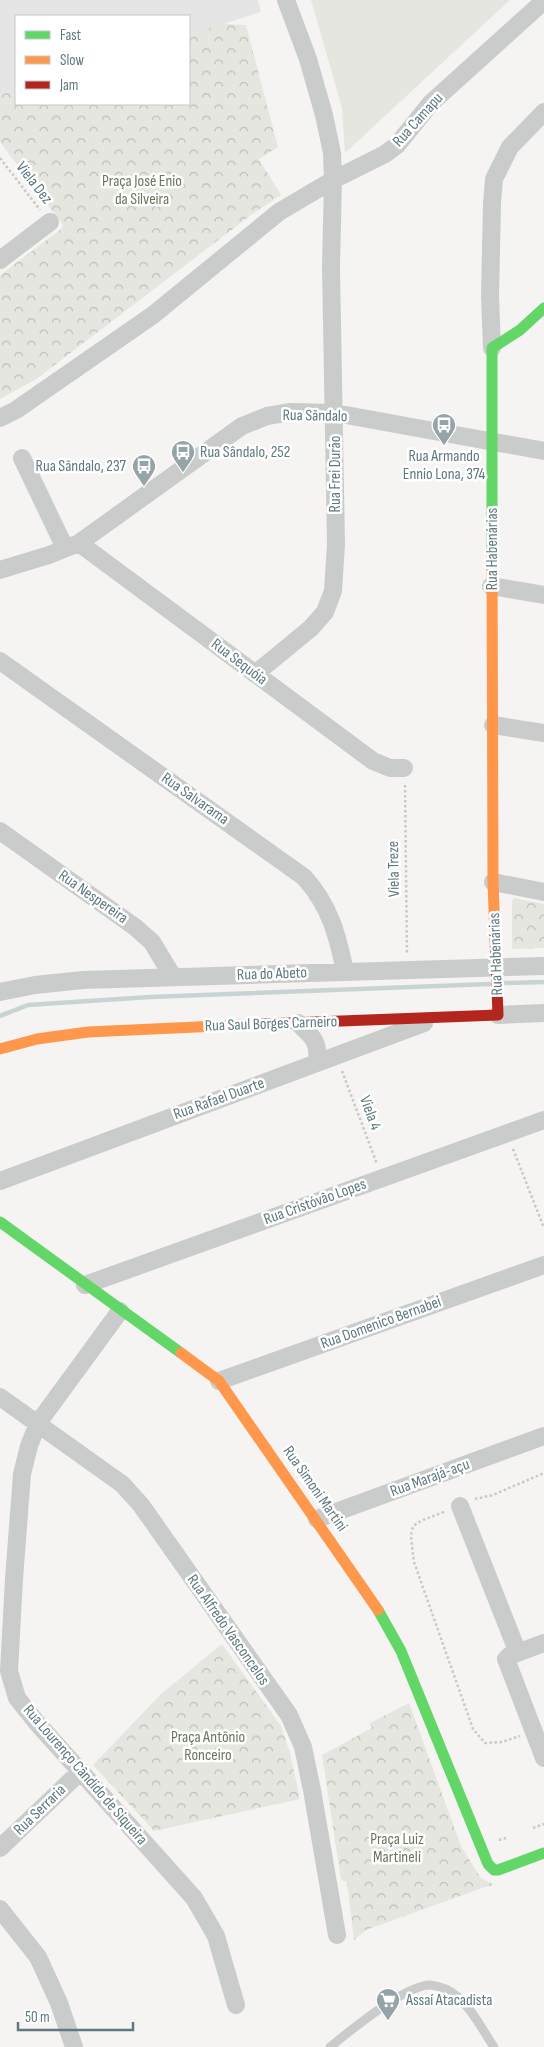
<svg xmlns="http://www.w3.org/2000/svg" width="544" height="2047" viewBox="0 0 544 2047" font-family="'Sofia Sans Condensed',sans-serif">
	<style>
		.built { fill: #e4e5e4 }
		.forest { fill: url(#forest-crowns) }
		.garden { fill: #e4e6df }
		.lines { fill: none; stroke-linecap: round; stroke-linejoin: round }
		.stream { stroke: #c8d4d4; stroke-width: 4.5 }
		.path { stroke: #c7c9c8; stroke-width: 2.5; stroke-dasharray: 2.5 2.5; stroke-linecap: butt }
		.lane { stroke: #cacccc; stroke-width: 9 }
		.street { stroke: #cacccc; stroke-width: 18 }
		.fast { stroke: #63d668; stroke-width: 11 }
		.slow { stroke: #ff974d; stroke-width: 11 }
		.jam { stroke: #b3261e; stroke-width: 11 }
		.labels { text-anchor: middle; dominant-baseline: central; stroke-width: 5; stroke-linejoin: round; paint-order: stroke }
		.street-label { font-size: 16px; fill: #5f797e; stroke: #fff }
		.park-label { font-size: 16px; fill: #69765e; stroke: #fff }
		.poi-label { font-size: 16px; fill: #5f797e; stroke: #fff; text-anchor: start }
	</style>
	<defs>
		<pattern id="forest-crowns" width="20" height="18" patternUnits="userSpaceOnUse" patternTransform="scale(1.25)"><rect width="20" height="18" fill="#e4e6df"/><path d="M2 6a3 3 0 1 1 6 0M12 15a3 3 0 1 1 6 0" fill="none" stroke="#bcbfba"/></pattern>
	</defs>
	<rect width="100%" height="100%" fill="#f5f4f2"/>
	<!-- built -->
	<path class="built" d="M0,0H258L261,12L189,35V16H16V90L0,95Z"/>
	<!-- forest -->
	<path class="forest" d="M222,24L246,25L278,147L259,159L281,195L251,215L35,380L0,399V275L60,230L63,225L0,142V95L16,90V104H189V35Z
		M514,898L544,904V948L512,949V902Z
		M222,1644L281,1726L290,1753L300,1799L154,1831L93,1765L161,1694Z
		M409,1703L461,1846L480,1877L494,1885L482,1888L366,1930L354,1940L347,1882L341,1880L322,1755L372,1728L370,1723Z"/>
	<!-- garden -->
	<path class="garden" d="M311,0H510L345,153L342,108Z"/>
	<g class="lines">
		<!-- stream -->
		<path class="stream" d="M503,983L544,982
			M0,1016L28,1005L150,997L490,984"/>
		<!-- path -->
		<path class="path" d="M0,158L40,210
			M405,785L407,954
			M342,1071L377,1164
			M513,1149L544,1228
			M475,1499L493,1495L544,1473
			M444,1512C407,1526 409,1522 414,1562L473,1729L485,1743L502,1742L520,1736
			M533,1828L544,1824
			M499,1840L506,1838"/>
		<!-- lane -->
		<path class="lane" d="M330,2047C350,2031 405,1985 430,1985C440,1986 451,1991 458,1997C473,2010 483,2031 494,2047"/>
		<!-- street -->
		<path class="street" d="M0,260L50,222
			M492,348L490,296L492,203L494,179L510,147L544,112
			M0,418L16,410L153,315L279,212L333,180L385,154L397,145L431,103L544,1
			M22,458L65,548
			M79,543L373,761L390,768H404
			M0,570L49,555L79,543L242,426L267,416L291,412L335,413L544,451
			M491,586L544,595
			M0,661L304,877C330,906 337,934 345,971
			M255,674L311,628L325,612L333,591L336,544L331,267L333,180L332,153L324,115L308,59L286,0
			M493,725L544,733
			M0,831L135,927L152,942L173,977
			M493,882L544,892
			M0,992L35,985L83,980L544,966
			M498,1015L544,1013
			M298,1023C313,1037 319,1041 317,1062
			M0,1181L424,1023
			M85,1285L544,1120
			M120,1311L38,1423L29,1446L22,1474L14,1579L9,1671L17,1698L37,1723L194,1898L216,1936L236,2005
			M219,1381L544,1265
			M0,1397L122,1484L141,1505L289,1715L303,1747L312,1790L337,1935
			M460,1506L518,1653
			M317,1519L544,1436
			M544,1643L509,1656L506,1659L544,1758
			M0,1848L80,1772
			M0,1909L38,1957L59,2003L74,2047"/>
		<!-- fast -->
		<path class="fast" d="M492,555V348L520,330L544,308
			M0,1222L181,1353
			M378,1610L401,1651L488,1864L494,1870H498L544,1853"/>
		<!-- slow -->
		<path class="slow" d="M492,555L493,882L495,936
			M0,1049L37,1039L88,1032L263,1024
			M181,1353L219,1381L378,1610"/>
		<!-- jam -->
		<path class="jam" d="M263,1024L498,1015L495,936"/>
	</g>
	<!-- icons -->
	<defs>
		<g id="bus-pin" transform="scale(1.25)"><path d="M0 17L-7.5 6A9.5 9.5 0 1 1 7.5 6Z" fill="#94a4a7" stroke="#fff"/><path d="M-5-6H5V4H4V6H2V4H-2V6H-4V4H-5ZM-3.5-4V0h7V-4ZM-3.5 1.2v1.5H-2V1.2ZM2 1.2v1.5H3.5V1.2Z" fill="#fff"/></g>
		<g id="supermarket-pin" transform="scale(1.25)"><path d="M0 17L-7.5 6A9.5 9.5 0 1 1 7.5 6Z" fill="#94a4a7" stroke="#fff"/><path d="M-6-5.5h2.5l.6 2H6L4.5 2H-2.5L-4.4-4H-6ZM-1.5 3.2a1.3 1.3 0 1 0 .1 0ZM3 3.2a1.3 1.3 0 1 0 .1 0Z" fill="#fff"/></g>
	</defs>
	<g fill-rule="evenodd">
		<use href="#bus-pin" x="444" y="425"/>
		<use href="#bus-pin" x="183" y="452"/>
		<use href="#bus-pin" x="144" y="466"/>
		<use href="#supermarket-pin" x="388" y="2000"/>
	</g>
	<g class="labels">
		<!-- street labels -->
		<g class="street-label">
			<text transform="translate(418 120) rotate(-48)">Rua Camapu</text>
			<text transform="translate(34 183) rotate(52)">Viela Dez</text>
			<text transform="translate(315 416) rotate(1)">Rua Sãndalo</text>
			<text transform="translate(335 474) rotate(-90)">Rua Frei Durão</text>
			<text transform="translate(492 549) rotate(-90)">Rua Habenárias</text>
			<text transform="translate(239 662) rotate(37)">Rua Sequóia</text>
			<text transform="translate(195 799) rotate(35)">Rua Salvarama</text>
			<text transform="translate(394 869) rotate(-91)">Viela Treze</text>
			<text transform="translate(93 897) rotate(35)">Rua Nespereira</text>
			<text transform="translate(496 954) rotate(-92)">Rua Habenárias</text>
			<text transform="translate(272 974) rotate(-2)">Rua do Abeto</text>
			<text transform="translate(271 1024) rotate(-2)">Rua Saul Borges Carneiro</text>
			<text transform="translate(219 1099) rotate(-20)">Rua Rafael Duarte</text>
			<text transform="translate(370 1113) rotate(70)">Viela 4</text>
			<text transform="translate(315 1202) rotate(-20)">Rua Cristóvão Lopes</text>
			<text transform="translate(381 1323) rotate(-20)">Rua Domenico Bernabei</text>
			<text transform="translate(430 1478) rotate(-20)">Rua Marajá-açu</text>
			<text transform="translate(315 1489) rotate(55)">Rua Simoni Martini</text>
			<text transform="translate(228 1630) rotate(55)">Rua Alfredo Vasconcelos</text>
			<text transform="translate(85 1775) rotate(49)">Rua Lourenço Cândido de Siqueira</text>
			<text transform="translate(40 1810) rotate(-44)">Rua Serraria</text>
		</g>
		<!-- park labels -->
		<g class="park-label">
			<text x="142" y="181">Praça José Enio<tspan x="142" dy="18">da Silveira</tspan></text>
			<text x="208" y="1737">Praça Antônio<tspan x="208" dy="18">Ronceiro</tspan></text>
			<text x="397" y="1839">Praça Luiz<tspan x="397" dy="18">Martineli</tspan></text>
		</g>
		<!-- poi labels -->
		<g class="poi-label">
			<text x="200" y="452">Rua Sândalo, 252</text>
			<text x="444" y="456" text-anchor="middle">Rua Armando<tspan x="444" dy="18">Ennio Lona, 374</tspan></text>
			<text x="126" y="466" text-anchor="end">Rua Sândalo, 237</text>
			<text x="406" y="2000">Assaí Atacadista</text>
		</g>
	</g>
	<!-- legend -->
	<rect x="15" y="15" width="175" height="90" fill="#ffffff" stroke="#bfc9cb"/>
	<rect x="25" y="31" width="25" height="8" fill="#63d668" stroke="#bfc9cb"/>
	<text x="60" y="40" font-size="15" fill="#5f797e">Fast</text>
	<rect x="25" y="56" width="25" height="8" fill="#ff974d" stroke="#bfc9cb"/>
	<text x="60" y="65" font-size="15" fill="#5f797e">Slow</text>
	<rect x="25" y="81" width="25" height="8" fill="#b3261e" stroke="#bfc9cb"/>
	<text x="60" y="90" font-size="15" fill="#5f797e">Jam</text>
	<!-- scale -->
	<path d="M18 2022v8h115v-8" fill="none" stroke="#5f797e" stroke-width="2.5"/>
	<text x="25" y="2022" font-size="15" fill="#5f797e" stroke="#ffffff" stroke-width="4" paint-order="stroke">50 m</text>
</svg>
